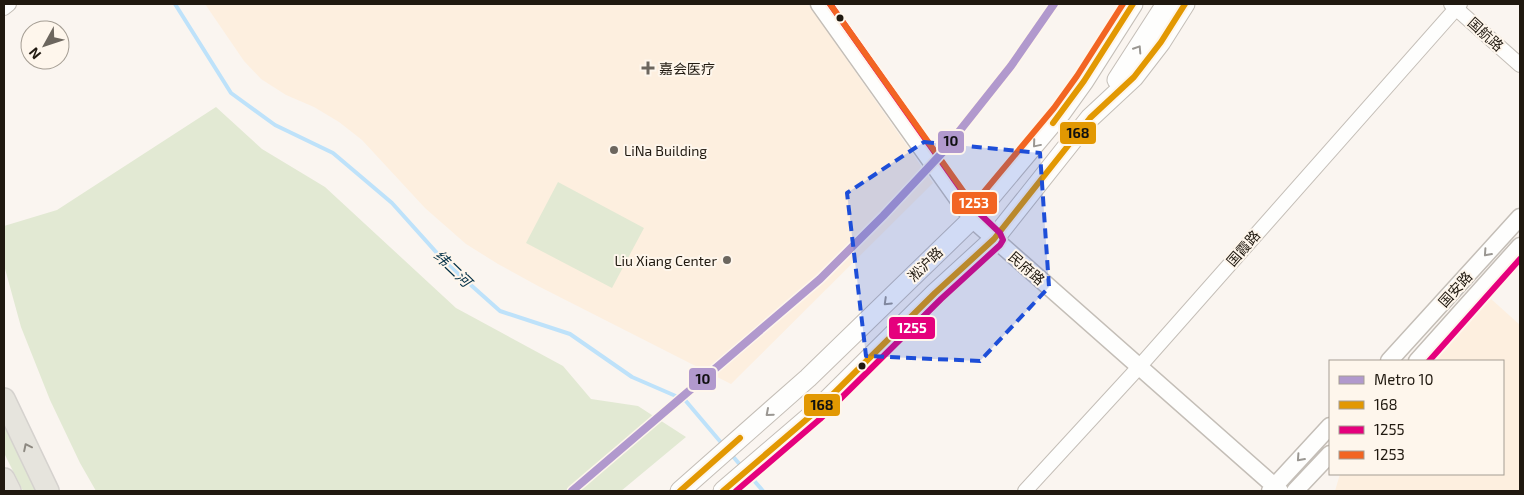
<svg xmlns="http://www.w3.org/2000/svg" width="1524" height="495" viewBox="0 0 1524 495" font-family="'Exo 2','Noto Sans SC',sans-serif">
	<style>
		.built { fill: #fdefdf }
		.green { fill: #e2e9d3 }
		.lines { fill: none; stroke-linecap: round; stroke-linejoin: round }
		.stream { stroke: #bee2fa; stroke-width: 4 }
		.minor-casing { stroke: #c4beb7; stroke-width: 16 }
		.tertiary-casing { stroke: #c4beb7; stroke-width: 19 }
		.secondary-casing { stroke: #c4beb7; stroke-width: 21 }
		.primary-casing { stroke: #d5d2ce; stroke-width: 24 }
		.minor { stroke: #fefefd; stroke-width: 14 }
		.tertiary { stroke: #fefefd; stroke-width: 16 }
		.secondary { stroke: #fefefd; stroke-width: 19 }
		.primary { stroke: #e6e4dd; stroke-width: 21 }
		.bus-1-casing { stroke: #fef6ec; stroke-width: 10 }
		.bus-2-casing { stroke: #fef6ec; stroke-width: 10 }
		.bus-3-casing { stroke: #fef6ec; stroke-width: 10 }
		.bus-1 { stroke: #e29802; stroke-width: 6 }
		.bus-2 { stroke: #e5007d; stroke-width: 6 }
		.bus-3 { stroke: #f26522; stroke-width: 6 }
		.metro-1-casing { stroke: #fef6ec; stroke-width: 11 }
		.metro-1 { stroke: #b199cd; stroke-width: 8 }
		.oneway { stroke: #9a9792 }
		.oneway2 { stroke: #8d8981 }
		.marked { fill: #1d4ed8; fill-opacity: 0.2; stroke: #1d4ed8; stroke-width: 4; stroke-dasharray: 10 6; stroke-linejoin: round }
		.bus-dot { fill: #201910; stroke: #fef6ec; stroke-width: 2 }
		.poi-dot { fill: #6c665e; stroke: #fef6ec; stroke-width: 2 }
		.labels { text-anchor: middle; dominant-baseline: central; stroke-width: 4; stroke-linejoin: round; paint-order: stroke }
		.street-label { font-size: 14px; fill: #201910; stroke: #fef6ec }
		.poi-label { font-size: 14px; fill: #201910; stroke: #fef6ec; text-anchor: start }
		.water-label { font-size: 15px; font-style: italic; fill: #012f46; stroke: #fef6ec }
		.line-badge { stroke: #fef6ec; stroke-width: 2 }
		.badge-label { font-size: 14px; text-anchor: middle; font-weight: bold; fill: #fff }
		.pale-badge-label { font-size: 14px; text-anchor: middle; font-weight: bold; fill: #111 }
	</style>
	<rect width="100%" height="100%" fill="#faf5f0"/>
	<!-- built -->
	<path class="built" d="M205,4H808L933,183L731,384L538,286L498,264L466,244L425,208L362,140L339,122L314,107L286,95L261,79L244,61Z
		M1490,298L1520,325V491H1335L1340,474H1503V361H1435Z"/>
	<!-- green -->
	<path class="green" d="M216,107L262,149L325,187L456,308L563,366L591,399L638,406L686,437L621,491H96L80,463L50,400L21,327L4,265V226L57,210Z
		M558,182L644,228L612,288L526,243Z
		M4,424L37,491H23L4,453Z"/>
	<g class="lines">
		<!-- stream -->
		<path class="stream" d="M175,4L231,93L275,125L333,153L392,203L445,262L500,311L570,334L632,377L685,400L724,446
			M730,453L742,467
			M750,476L763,491"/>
		<!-- minor casing -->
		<g class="minor-casing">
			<path id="minor" d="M1451,4L1520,65
				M4,8L9,4
				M1025,491L1139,367L1460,4"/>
		</g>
		<!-- tertiary casing -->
		<g class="tertiary-casing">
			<path id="tertiary" d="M819,4L972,219L1280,491
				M1389,361L1520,217
				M1417,361L1520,246
				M1270,491L1330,426
				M1295,491L1330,454"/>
		</g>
		<!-- secondary casing -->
		<g class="secondary-casing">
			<path id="secondary" d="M1117,80L1166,4
				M680,491L808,378L972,219L1061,113L1084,81L1133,4
				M723,491L814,413L935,293L994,239L1090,118L1134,77L1161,42L1185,4"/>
		</g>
		<!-- primary casing -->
		<g class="primary-casing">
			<path id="primary" d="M4,399L48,491
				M4,479L10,491"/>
		</g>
		<!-- minor -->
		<use href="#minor" class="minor"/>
		<!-- tertiary -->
		<use href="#tertiary" class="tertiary"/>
		<!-- secondary -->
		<use href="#secondary" class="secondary"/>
		<!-- primary -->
		<use href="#primary" class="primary"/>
		<!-- bus-1 casing -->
		<g class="bus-1-casing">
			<path id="bus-1" d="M1053,123L1084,81L1133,4
				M680,491L740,438
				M723,491L814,413L935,293L994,239L1090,118L1134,77L1161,42L1185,4"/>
		</g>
		<!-- bus-2 casing -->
		<g class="bus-2-casing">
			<path id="bus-2" d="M1429,361L1520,259
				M736,491L820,419L941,299L1000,245L1003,240L1000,233L979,213L967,198L830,4"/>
		</g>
		<!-- bus-3 casing -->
		<g class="bus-3-casing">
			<path id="bus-3" d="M830,4L973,205L1054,108L1077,76L1123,4"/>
		</g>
		<!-- bus-1 -->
		<use href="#bus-1" class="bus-1"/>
		<!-- bus-2 -->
		<use href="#bus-2" class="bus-2"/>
		<!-- bus-3 -->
		<use href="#bus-3" class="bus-3"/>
		<!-- metro-1 casing -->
		<g class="metro-1-casing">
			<path id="metro-1" d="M572,491L820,279L883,216L942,153L1011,66L1054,4"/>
		</g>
		<!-- metro-1 -->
		<use href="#metro-1" class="metro-1"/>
	</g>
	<!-- one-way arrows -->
	<defs><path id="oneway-chevron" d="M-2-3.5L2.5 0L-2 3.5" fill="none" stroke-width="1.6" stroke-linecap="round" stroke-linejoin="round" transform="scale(1.25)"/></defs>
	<g class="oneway">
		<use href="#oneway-chevron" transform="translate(1138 49) rotate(-57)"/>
		<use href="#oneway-chevron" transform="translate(1036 144) rotate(130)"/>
		<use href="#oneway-chevron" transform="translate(1487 253) rotate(132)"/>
		<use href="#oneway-chevron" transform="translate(887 302) rotate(136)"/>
		<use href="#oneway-chevron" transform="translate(769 413) rotate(139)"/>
		<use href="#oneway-chevron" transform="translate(1300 458) rotate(132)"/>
	</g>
	<use class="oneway2" href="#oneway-chevron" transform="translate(27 447) rotate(-116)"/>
	<!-- marked area -->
	<path class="marked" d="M924,142L1040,153L1049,287L980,361L866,356L847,193Z"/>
	<!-- markers -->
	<g class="bus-dot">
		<circle cx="840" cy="18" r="4.5"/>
		<circle cx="862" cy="366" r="4.5"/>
	</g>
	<g class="poi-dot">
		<path d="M645.5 60.5h5v5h5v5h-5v5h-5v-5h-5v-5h5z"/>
		<circle cx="614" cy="150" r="5"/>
		<circle cx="727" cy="260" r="5"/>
	</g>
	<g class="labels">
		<!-- street labels -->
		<g class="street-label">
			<text transform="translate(1486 34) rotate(42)">国航路</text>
			<text transform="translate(1243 248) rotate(-49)">国霞路</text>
			<text transform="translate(925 264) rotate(-44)">淞沪路</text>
			<text transform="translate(1027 268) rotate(41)">民府路</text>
			<text transform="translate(1455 289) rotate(-48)">国安路</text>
		</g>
		<!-- poi labels -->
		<g class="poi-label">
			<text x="659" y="68">嘉会医疗</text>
			<text x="624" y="150">LiNa Building</text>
			<text x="717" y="260" text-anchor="end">Liu Xiang Center</text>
		</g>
		<!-- water labels -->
		<g class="water-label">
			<text transform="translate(453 268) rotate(44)">纬二河</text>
		</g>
	</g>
	<g class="line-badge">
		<rect x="1059" y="121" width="38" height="24" rx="5" fill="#e29802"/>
		<rect x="937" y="130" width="28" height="24" rx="5" fill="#b199cd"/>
		<rect x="951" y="191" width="47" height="24" rx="5" fill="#f26522"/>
		<rect x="888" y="316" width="48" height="24" rx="5" fill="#e5007d"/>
		<rect x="688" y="367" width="29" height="24" rx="5" fill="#b199cd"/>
		<rect x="803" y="393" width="38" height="24" rx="5" fill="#e29802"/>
	</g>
	<g class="badge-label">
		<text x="974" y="208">1253</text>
		<text x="912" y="333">1255</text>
	</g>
	<g class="pale-badge-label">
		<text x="1078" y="138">168</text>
		<text x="951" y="146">10</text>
		<text x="703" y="384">10</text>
		<text x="822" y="410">168</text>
	</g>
	<!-- border -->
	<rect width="1524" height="495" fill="none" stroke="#201910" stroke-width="10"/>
	<!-- legend -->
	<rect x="1329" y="360" width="175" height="115" fill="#fef6ec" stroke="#a59e94"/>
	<rect x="1339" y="376" width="25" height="8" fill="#b199cd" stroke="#a59e94"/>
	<text x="1374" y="385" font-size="15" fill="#201910">Metro 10</text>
	<rect x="1339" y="401" width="25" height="8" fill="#e29802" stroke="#a59e94"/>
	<text x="1374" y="410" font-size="15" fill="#201910">168</text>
	<rect x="1339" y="426" width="25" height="8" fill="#e5007d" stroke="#a59e94"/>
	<text x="1374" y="435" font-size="15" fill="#201910">1255</text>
	<rect x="1339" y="451" width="25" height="8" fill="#f26522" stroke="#a59e94"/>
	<text x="1374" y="460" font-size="15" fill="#201910">1253</text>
	<!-- north arrow -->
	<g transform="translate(45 45) rotate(230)"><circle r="24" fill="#fef6ec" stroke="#a59e94"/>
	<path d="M0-4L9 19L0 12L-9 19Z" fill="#6c665e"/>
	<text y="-8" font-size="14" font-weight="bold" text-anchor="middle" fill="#201910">N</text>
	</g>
</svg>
